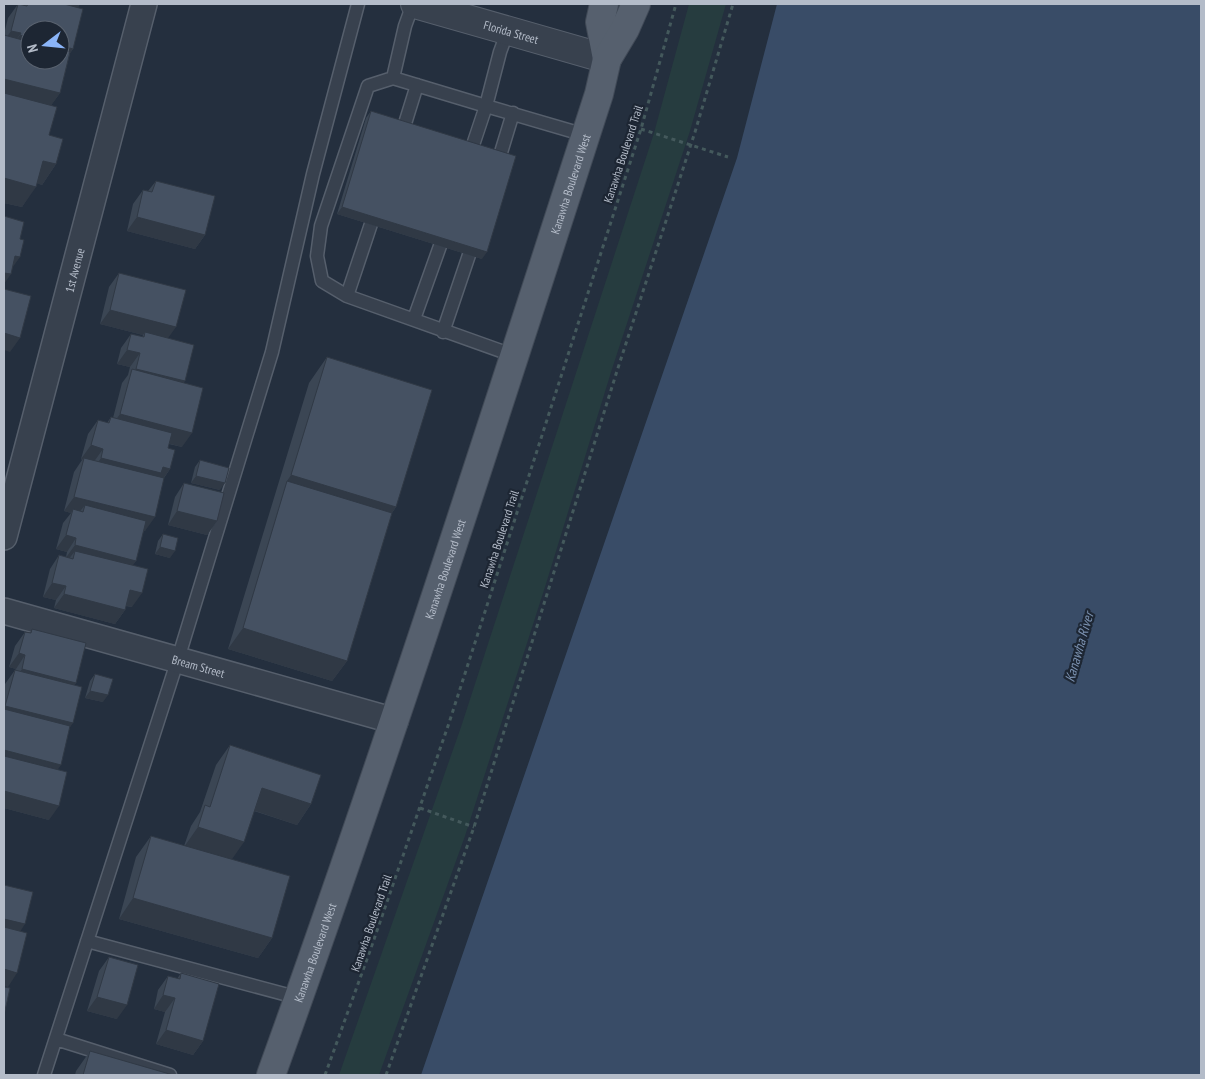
<svg xmlns="http://www.w3.org/2000/svg" width="1205" height="1079" viewBox="0 0 1205 1079" font-family="'PT Sans Narrow',sans-serif">
	<style>
		.green { fill: #263c3f }
		.water { fill: #394c67 }
		.lines { fill: none; stroke-linecap: round; stroke-linejoin: round }
		.service-casing { stroke: #565f6c; stroke-width: 15 }
		.minor-casing { stroke: #565f6c; stroke-width: 28 }
		.tertiary-casing { stroke: #565f6c; stroke-width: 30 }
		.primary-casing { stroke: #414a57; stroke-width: 30 }
		.path { stroke: #44595c; stroke-width: 3; stroke-dasharray: 4 4; stroke-linecap: butt }
		.service { stroke: #38414e; stroke-width: 12 }
		.minor { stroke: #38414e; stroke-width: 25 }
		.tertiary { stroke: #38414e; stroke-width: 28 }
		.primary { stroke: #56606e; stroke-width: 28 }
		.wall { fill: #3b4654 }
		.shaded-wall { fill: #303945 }
		.building { fill: #455162; stroke: #303945 }
		.labels { text-anchor: middle; dominant-baseline: central; stroke-width: 4.5; stroke-linejoin: round; paint-order: stroke }
		.street-label { font-size: 12px; fill: #b4bcc9; stroke: #1d2633 }
		.water-label { font-size: 14px; font-style: italic; fill: #7c92b1; stroke: #1d2633 }
	</style>
	<rect width="100%" height="100%" fill="#242f3e"/>
	<!-- green -->
	<path class="green" d="M689,4H726L690,131L612,369L545,587L465,836L379,1075H339L461,727L654,133Z"/>
	<!-- water -->
	<path class="water" d="M777,4H1201V1075H421L737,158Z"/>
	<g class="lines">
		<!-- service casing -->
		<g class="service-casing">
			<path id="service" d="M413,4L405,26L393,78L486,106L500,52L508,30
				M393,78L368,86L321,226L317,256L322,281L347,296L515,356
				M403,130L417,85
				M471,151L486,106L585,135
				M499,159L513,113
				M347,296L371,224
				M414,319L440,246
				M443,332L469,255
				M87,941L299,998
				M56,1039L170,1075
				M44,1075L178,659L272,352L313,174L358,4"/>
		</g>
		<!-- minor casing -->
		<g class="minor-casing">
			<g id="minor">
				<path id="s1" d="M4,537L144,4"/>
				<path id="s2" d="M4,611L395,721"/>
			</g>
		</g>
		<!-- tertiary casing -->
		<g class="tertiary-casing">
			<g id="tertiary">
				<path id="s3" d="M415,4L607,59"/>
			</g>
		</g>
		<!-- primary casing -->
		<g class="primary-casing">
			<g id="primary">
				<path d="M604,4L600,22L607,59"/>
				<path id="s4" d="M271,1075C388,751 493,422 599,94L607,59L625,29L636,4"/>
			</g>
		</g>
		<!-- path -->
		<path class="path" d="M641,129L728,157
			M420,808L474,827
			M325,1075L371,948L449,723L641,129L676,4
			M386,1075L474,827L617,371L695,132L733,4"/>
		<!-- service -->
		<use href="#service" class="service"/>
		<!-- minor -->
		<use href="#minor" class="minor"/>
		<!-- tertiary -->
		<use href="#tertiary" class="tertiary"/>
		<!-- primary -->
		<use href="#primary" class="primary"/>
	</g>
	<!-- wall -->
	<path class="wall" d="M18,4L23,5L24,4H80L78,7L73,49L70,53L60,93L51,105L49,135L56,164L42,185L37,183L22,207L4,203V34L8,18Z
		M371,111L482,259L337,214L366,118Z
		M156,181L205,235L195,249L127,231L133,204L143,190L148,191Z
		M119,273L168,339L184,383L182,447L169,444L168,448L170,469L164,478L145,531H143L136,561L132,565V607L126,606L125,610L115,624L54,608L56,600L43,597L50,569L59,555L66,557L67,552L56,549L63,523L71,513L64,511L74,472L82,460L81,459L88,434L98,420L107,423L111,417L113,418L122,383L128,375L130,367L117,364L121,348L131,334L142,337L143,335L100,324L109,287Z
		M327,357L396,507L392,513L347,661L332,681L228,649L309,383Z
		M200,460L220,490L191,483L195,467Z
		M184,483L217,521L207,535L168,525L175,497Z
		M163,534L170,558L155,554L158,541Z
		M32,629L76,683L74,685L70,727L57,770L49,820L4,808V688L5,684L15,670L16,669L9,667L15,646L25,632L30,633Z
		M95,674L103,702L85,698L90,681Z
		M230,745L311,804L297,825L254,811L232,859L272,938L258,958L119,919L136,857L151,836L184,846L191,826L200,812L216,765Z
		M109,957L117,1019L87,1011L99,971Z
		M181,973L203,1041L193,1055L156,1044L165,1012L154,1009L158,990L168,976L177,979Z
		M90,1051L173,1075H75L76,1071Z"/>
	<!-- shaded-wall -->
	<path class="shaded-wall" d="M57,4H80L76,9Z
		M11,31L21,33L11,47L4,41Z
		M20,35L30,38V54L10,49Z
		M60,45L73,49L63,63L60,60Z
		M4,79L60,93L45,114L4,103Z
		M43,161L56,164L42,185L28,181Z
		M4,178L36,187L22,207L4,203Z
		M342,207L487,252L482,259L337,214Z
		M137,217L205,235L195,249L127,231Z
		M15,256L20,257L10,271Z
		M4,273L11,274L4,284Z
		M110,310L176,327L166,341L145,332L143,335L100,324Z
		M4,333L20,338L10,352L4,350Z
		M127,350L140,353L130,367L117,364Z
		M136,369L185,381L175,395L130,377Z
		M120,414L192,433L182,447L110,428Z
		M91,445L103,449L93,463L84,458L82,460L81,459Z
		M101,458L163,467L170,469L160,483L91,472Z
		M291,475L396,507L377,534L287,481Z
		M196,476L225,483L220,490L191,483Z
		M74,497L155,517L145,531L81,515L83,512L85,505L78,514L73,509L71,513L64,511Z
		M177,511L217,521L207,535L168,525Z
		M66,535L76,538L67,552L56,549Z
		M75,545L136,561L126,575L73,559L75,551L68,560L65,559Z
		M160,547L175,551L170,558L155,554Z
		M52,583L66,586L56,600L43,597Z
		M130,590L142,593L132,607L120,604Z
		M64,594L125,610L115,624L54,608Z
		M243,628L347,661L332,681L228,649Z
		M19,653L25,655L16,669L9,667Z
		M22,669L76,683L66,697L12,683Z
		M90,691L108,695L103,702L85,698Z
		M5,706L73,723L63,737L4,722V708Z
		M4,750L61,765L51,779L4,767Z
		M262,788L311,804L297,825L247,808Z
		M4,791L59,806L49,820L4,808Z
		M198,827L244,842L230,862L184,847Z
		M133,898L272,938L258,958L119,919Z
		M4,919L25,924L16,938L4,935Z
		M4,969L17,973L8,987L4,986Z
		M163,995L175,998L165,1012L154,1009Z
		M97,997L127,1005L117,1019L87,1011Z
		M166,1030L203,1041L193,1055L156,1044Z"/>
	<!-- building -->
	<path class="building" d="M18,4L27,6L28,4H64L83,9L73,49L60,45V30H30V38L20,35L21,33L11,31Z
		M4,35L30,42V60H60V49L70,52L60,93L4,79Z
		M4,93L57,107L49,135L63,139L56,164L43,161L36,187L4,178Z
		M371,111L516,156L487,252L342,207Z
		M156,181L215,196L205,235L137,217L143,190L152,192Z
		M4,216L24,222L20,239L24,240L20,257L15,256L11,274L4,273Z
		M119,273L186,290L176,327L110,310Z
		M4,289L31,296L20,338L4,333Z
		M145,332L194,345L185,381L136,369L140,353L127,350L131,334L144,337Z
		M327,357L432,390L396,507L291,475Z
		M132,369L203,388L192,433L120,414Z
		M111,417L172,433L168,448L175,450L170,469L163,467L161,473L101,458L103,449L91,445L98,420L109,423Z
		M84,458L164,478L155,517L74,497Z
		M200,460L229,468L225,483L196,476Z
		M287,481L392,513L347,661L243,628Z
		M184,483L224,493L217,521L177,511Z
		M85,505L146,521L136,561L75,545L76,538L66,535L73,509L83,512Z
		M163,534L178,538L175,551L160,547Z
		M75,551L148,569L142,593L130,590L125,610L64,594L66,586L52,583L59,555L73,559Z
		M32,629L86,643L76,683L22,669L25,655L19,653L25,632L31,633Z
		M15,670L82,687L73,723L5,706Z
		M95,674L113,679L108,695L90,691Z
		M4,709L70,726L61,765L4,750Z
		M230,745L321,775L311,804L262,788L244,842L198,827L205,805L210,807Z
		M4,756L67,772L59,806L4,791Z
		M151,836L290,876L272,938L133,898Z
		M4,885L33,892L25,924L4,919Z
		M4,927L27,933L17,973L4,969Z
		M109,957L138,965L127,1005L97,997Z
		M181,973L219,984L203,1041L166,1030L175,998L163,995L168,976L180,979Z
		M4,987L10,988L4,1015Z
		M90,1051L173,1075H83Z"/>
	<g class="labels">
		<!-- street labels -->
		<g class="street-label">
			<text stroke="none"><textPath href="#s3" startOffset="100">Florida Street</textPath></text>
			<text transform="translate(623 154) rotate(-72)">Kanawha Boulevard Trail</text>
			<text stroke="none"><textPath href="#s4" startOffset="940">Kanawha Boulevard West</textPath></text>
			<text stroke="none"><textPath href="#s1" startOffset="276">1st Avenue</textPath></text>
			<text transform="translate(499 539) rotate(-72)">Kanawha Boulevard Trail</text>
			<text stroke="none"><textPath href="#s4" startOffset="535">Kanawha Boulevard West</textPath></text>
			<text stroke="none"><textPath href="#s2" startOffset="202">Bream Street</textPath></text>
			<text transform="translate(371 923) rotate(-71)">Kanawha Boulevard Trail</text>
			<text stroke="none"><textPath href="#s4" startOffset="130">Kanawha Boulevard West</textPath></text>
		</g>
		<!-- water labels -->
		<g class="water-label">
			<text transform="translate(1079 647) rotate(-74)">Kanawha River</text>
		</g>
	</g>
	<!-- border -->
	<rect width="1205" height="1079" fill="none" stroke="#b4bcc9" stroke-width="10"/>
	<!-- north arrow -->
	<g transform="translate(45 45) rotate(254)"><circle r="24" fill="#1d2633" stroke="#59626f"/>
	<path d="M0-4L9 19L0 12L-9 19Z" fill="#8ab4f8"/>
	<text y="-8" font-size="14" font-weight="bold" text-anchor="middle" fill="#b4bcc9">N</text>
	</g>
</svg>
